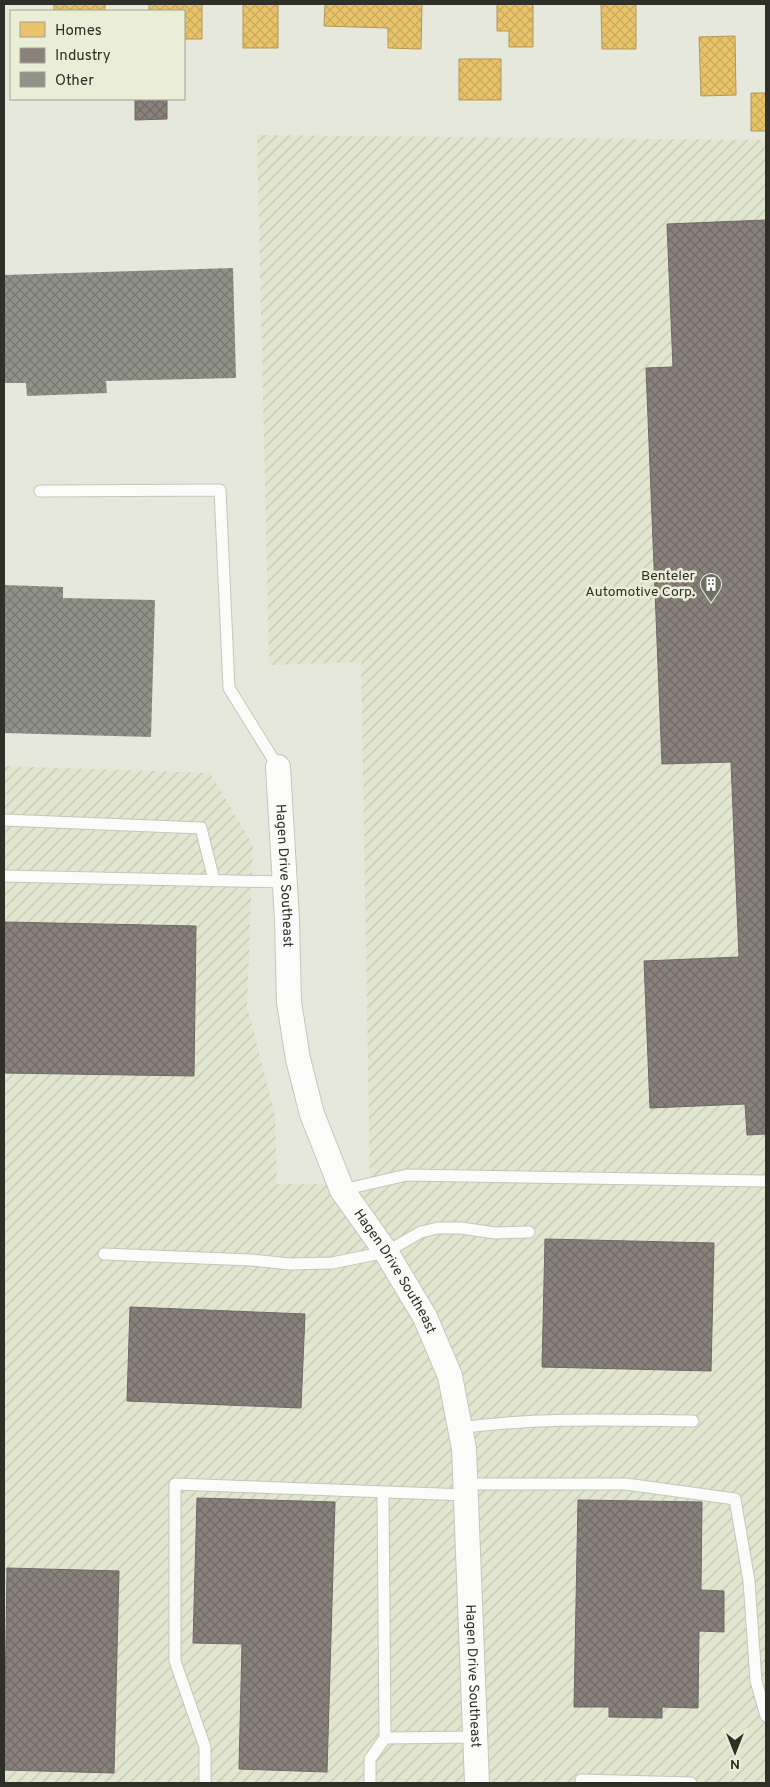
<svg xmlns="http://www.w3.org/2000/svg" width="770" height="1787" viewBox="0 0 770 1787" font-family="Overpass,sans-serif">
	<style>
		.industrial { fill: url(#industrial-furrows) }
		.homes { fill: url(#homes-cross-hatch); stroke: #b19856 }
		.industry { fill: url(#industry-cross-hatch); stroke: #6e6962 }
		.building { fill: url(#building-cross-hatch) }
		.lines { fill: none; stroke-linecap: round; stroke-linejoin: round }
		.lane-casing { stroke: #c4c6bc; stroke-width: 13 }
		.street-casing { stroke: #c4c6bc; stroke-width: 26 }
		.lane { stroke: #fbfcfa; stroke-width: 11 }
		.street { stroke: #fbfcfa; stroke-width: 24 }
		.labels { text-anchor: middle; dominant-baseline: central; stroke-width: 5; stroke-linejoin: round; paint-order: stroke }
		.poi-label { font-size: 14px; fill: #2e3027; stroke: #eaeed6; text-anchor: end }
		.street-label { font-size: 14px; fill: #2e3027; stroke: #eaeed6 }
	</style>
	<defs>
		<pattern id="industrial-furrows" width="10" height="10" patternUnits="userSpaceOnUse" patternTransform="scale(1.25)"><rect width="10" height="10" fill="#e2e6cf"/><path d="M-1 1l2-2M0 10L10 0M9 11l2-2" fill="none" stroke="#c2c6b2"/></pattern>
		<pattern id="homes-cross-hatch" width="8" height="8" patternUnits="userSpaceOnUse" patternTransform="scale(1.25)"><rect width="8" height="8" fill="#e9c46a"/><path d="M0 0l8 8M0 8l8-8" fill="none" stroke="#c8a95c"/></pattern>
		<pattern id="industry-cross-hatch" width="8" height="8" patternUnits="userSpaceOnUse" patternTransform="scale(1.25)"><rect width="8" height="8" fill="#8a817c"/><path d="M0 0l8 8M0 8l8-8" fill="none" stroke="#716a66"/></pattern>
		<pattern id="building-cross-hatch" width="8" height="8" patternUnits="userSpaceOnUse" patternTransform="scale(1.25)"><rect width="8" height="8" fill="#919289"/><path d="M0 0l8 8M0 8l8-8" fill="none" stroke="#777870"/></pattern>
	</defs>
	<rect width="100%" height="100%" fill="#e6e8dc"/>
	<!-- industrial -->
	<path class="industrial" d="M257,135L766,140V1783H4V766L210,773L253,845L247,1006L275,1116L277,1184H370L361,662L269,665Z"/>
	<!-- homes -->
	<path class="homes" d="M54,4H105V11H54Z
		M149,4H202V39H184V11H149Z
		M243,4H278V48H243Z
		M325,4H422L421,49L388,48V28L324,26Z
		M497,4H533V47H509V31H497Z
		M601,4H636V49H602Z
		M735,36L736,95L701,96L699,37Z
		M459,59H501V100H459Z
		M751,93H766V131H751Z"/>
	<!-- industry -->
	<path class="industry" d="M135,99H167V119L135,120Z
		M766,220V1134L747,1135L745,1104L650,1108L644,961L739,957L731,762L662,764L646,368L673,367L667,224Z
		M4,922L196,926L194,1076L4,1073Z
		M545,1239L714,1243L711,1371L542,1367Z
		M130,1307L305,1314L301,1408L127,1401Z
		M197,1498L335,1502L327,1772L239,1769L242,1644L193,1643Z
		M578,1500L702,1502L701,1590L724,1591V1632L699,1631L698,1708L662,1707V1718L609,1717V1707H574Z
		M7,1568L119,1571L114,1773L4,1770Z"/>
	<!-- building -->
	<path class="building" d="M233,268L236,378L106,381L107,393L27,396L26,383H4V275Z
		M4,585L63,587V598L155,600L151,737L4,733Z"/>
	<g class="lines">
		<!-- lane casing -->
		<g class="lane-casing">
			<path id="lane" d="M40,491L220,490L229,688L278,767
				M4,820L201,828L214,880
				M4,876L285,882
				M342,1190L407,1175L766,1181
				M104,1254L251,1260L290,1264L332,1263L386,1252L421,1232L438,1228H461L495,1233L529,1232
				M460,1428C538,1417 615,1420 693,1421
				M466,1484H626L735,1499L749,1581L756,1681L766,1716
				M383,1492L385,1738L476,1737
				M581,1780L691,1783
				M205,1783V1747L175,1661V1484L466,1495
				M370,1783V1759L385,1738"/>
		</g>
		<!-- street casing -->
		<g class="street-casing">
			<g id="street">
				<path id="s1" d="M278,767L287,920L289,1002L298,1059L312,1114L342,1190L386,1252L425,1317L450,1376L464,1449L477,1783"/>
			</g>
		</g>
		<!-- lane -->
		<use href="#lane" class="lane"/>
		<!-- street -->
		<use href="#street" class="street"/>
	</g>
	<!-- icons -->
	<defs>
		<g id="building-pin" transform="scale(1.125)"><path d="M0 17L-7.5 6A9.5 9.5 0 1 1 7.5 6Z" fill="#6e7066" stroke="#eaeed6"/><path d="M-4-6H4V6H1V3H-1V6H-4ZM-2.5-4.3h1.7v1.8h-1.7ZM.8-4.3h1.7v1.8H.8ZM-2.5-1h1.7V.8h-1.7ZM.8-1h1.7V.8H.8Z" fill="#fff"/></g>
	</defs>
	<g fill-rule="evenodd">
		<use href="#building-pin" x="711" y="584"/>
	</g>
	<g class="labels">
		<!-- poi labels -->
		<g class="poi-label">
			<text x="695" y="576">Benteler<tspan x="695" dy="16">Automotive Corp.</tspan></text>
		</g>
		<!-- street labels -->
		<g class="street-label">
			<text stroke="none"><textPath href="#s1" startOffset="109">Hagen Drive Southeast</textPath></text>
			<text stroke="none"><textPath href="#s1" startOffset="529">Hagen Drive Southeast</textPath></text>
			<text stroke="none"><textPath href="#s1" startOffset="949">Hagen Drive Southeast</textPath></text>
		</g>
	</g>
	<!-- border -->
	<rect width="770" height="1787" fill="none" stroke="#2e3027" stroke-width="10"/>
	<!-- legend -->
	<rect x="10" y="10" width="175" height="90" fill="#eaeed6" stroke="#9fa290"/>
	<rect x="20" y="22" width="25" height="15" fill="#e9c46a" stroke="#9fa290"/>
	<text x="55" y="35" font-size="15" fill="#2e3027">Homes</text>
	<rect x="20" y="48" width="25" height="15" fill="#8a817c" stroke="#9fa290"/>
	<text x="55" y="60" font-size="15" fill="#2e3027">Industry</text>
	<rect x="20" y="72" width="25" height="15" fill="#919289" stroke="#9fa290"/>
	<text x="55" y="85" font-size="15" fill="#2e3027">Other</text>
	<!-- north arrow -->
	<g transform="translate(735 1752) rotate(180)" stroke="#eaeed6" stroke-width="4" paint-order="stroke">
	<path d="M0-4L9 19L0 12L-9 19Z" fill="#2e3027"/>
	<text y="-8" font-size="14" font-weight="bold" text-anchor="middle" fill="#2e3027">N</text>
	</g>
</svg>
